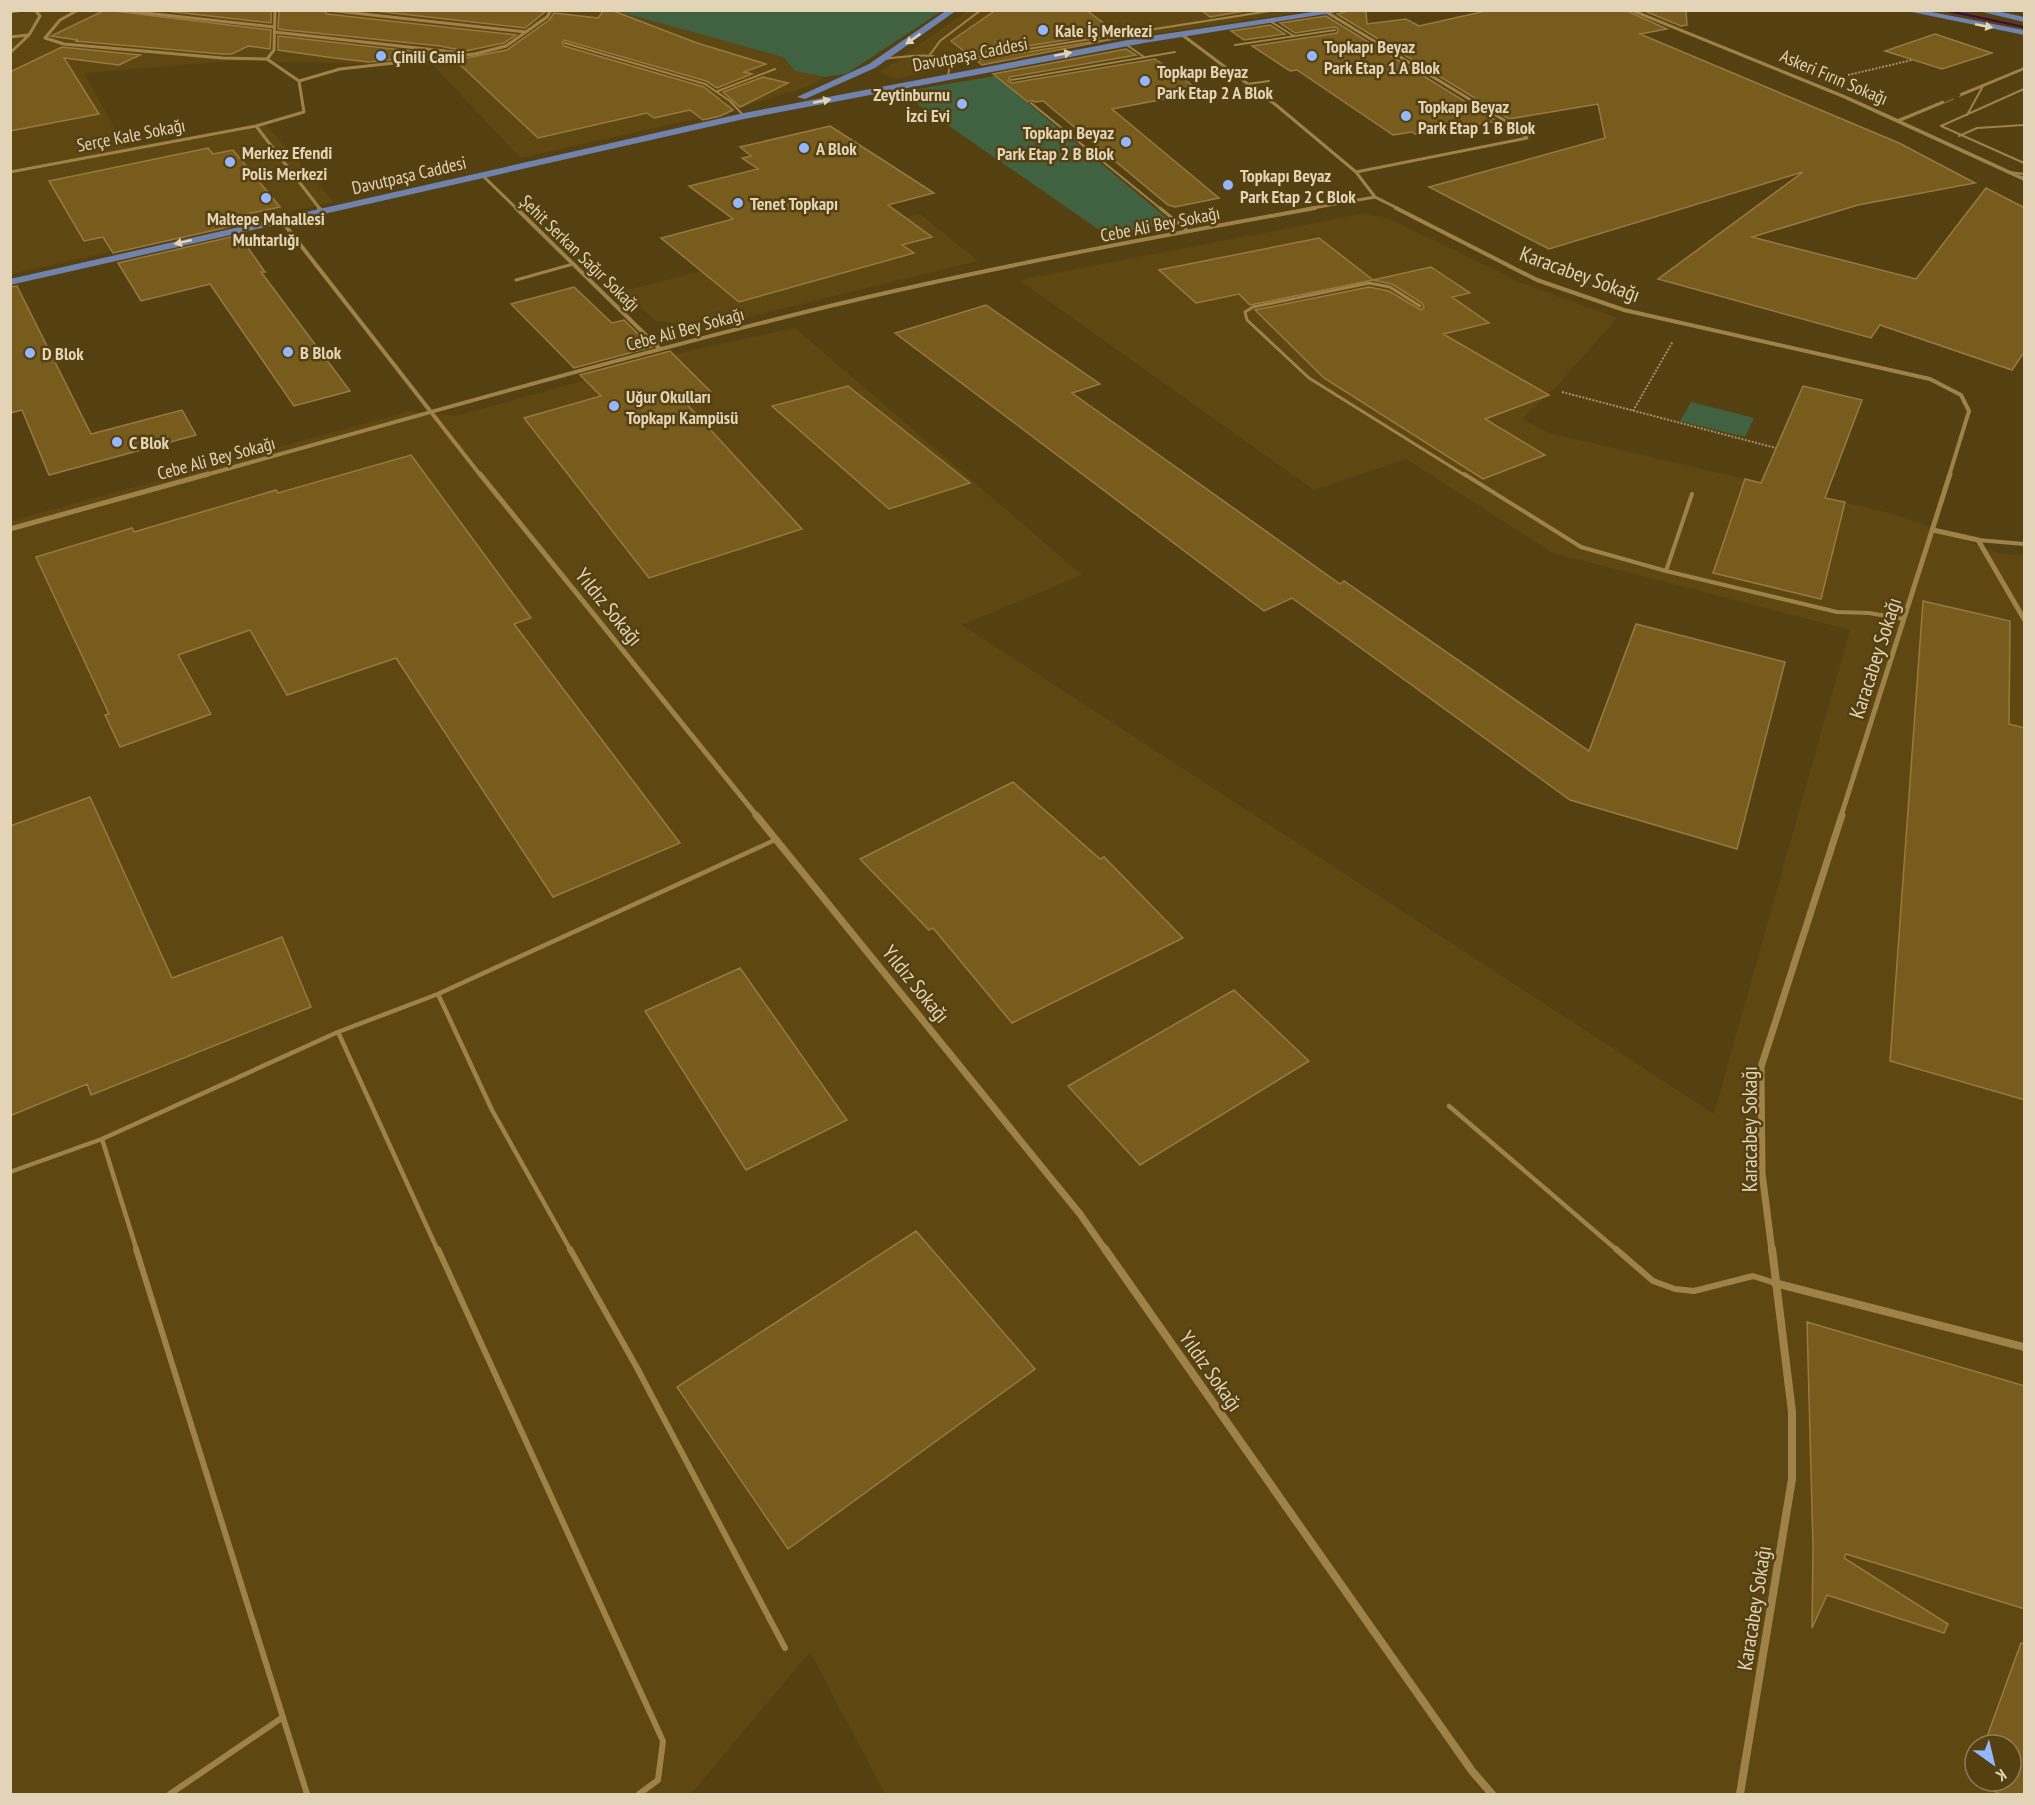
<svg xmlns="http://www.w3.org/2000/svg" width="2035" height="1805" viewBox="0 0 2035 1805" font-family="'PT Sans Narrow',sans-serif">
	<style>
		.built { fill: #5f4711; fill-rule: evenodd }
		.green { fill: #416241 }
		.lines { fill: none; stroke-linecap: round; stroke-linejoin: round }
		.stream { fill: #3e0c43; fill-rule: evenodd }
		.building { fill: #785c1e; stroke: #967a40; stroke-width: 1.5 }
		.path { stroke: #a2916c; stroke-width: 2; stroke-dasharray: 2 1.5; stroke-linecap: butt }
		.service-far4 { stroke: #9f8248; stroke-width: 2 }
		.service-far3 { stroke: #9f8248; stroke-width: 3 }
		.service-far2 { stroke: #9f8248; stroke-width: 4 }
		.service-far1 { stroke: #9f8248; stroke-width: 4.5 }
		.service { stroke: #9f8248; stroke-width: 6 }
		.minor-far4 { stroke: #9f8248; stroke-width: 3 }
		.minor-far3 { stroke: #9f8248; stroke-width: 4 }
		.minor-far2 { stroke: #9f8248; stroke-width: 5 }
		.minor-far1 { stroke: #9f8248; stroke-width: 7 }
		.minor { stroke: #9f8248; stroke-width: 8 }
		.tertiary { fill: #9f8248; fill-rule: evenodd }
		.primary { fill: #7082ae; fill-rule: evenodd }
		.oneway { fill: #e3d4b7 }
		.oneway2 { fill: #554012 }
		.poi-dot { fill: #94b7fd; stroke: #554012; stroke-width: 2 }
		.labels { text-anchor: middle; dominant-baseline: central; stroke-width: 5; stroke-linejoin: round; paint-order: stroke }
		.far-poi-label { font-size: 18px; font-weight: bold; fill: #e3d4b7; stroke: #554012; text-anchor: start }
		.far-street-label { font-size: 18px; fill: #e3d4b7; stroke: #554012 }
		.street-label { font-size: 21px; fill: #e3d4b7; stroke: #554012 }
	</style>
	<rect width="100%" height="100%" fill="#554012"/>
	<!-- built -->
	<path class="built" d="M10,11H616L783,57L795,71L825,77L807,87L722,113L520,158L433,65L231,61L84,73L125,147L266,125L334,202L11,274Z
		M967,11H1306L987,59L895,79L880,72Z
		M920,214L978,261L706,327L655,321L624,291Z
		M1362,214L1388,218L1519,282L1617,318L1557,386L1522,419L1549,433L1894,514L2001,554L2024,555V1794H885L810,1652L691,1794H11V521L410,411L456,416L692,350L795,328L1082,575L962,625L1714,1114L1850,630L1553,553L1406,459L1314,490L1019,280ZM1975,1745H2011V1781H1975Z"/>
	<!-- green -->
	<path class="green" d="M616,11L942,10V11L846,74L825,77L795,71L783,57Z
		M995,76L1173,223L1108,236L900,92Z
		M1691,402L1754,418L1745,437L1680,421Z"/>
	<g class="lines">
		<!-- stream -->
		<path class="stream" d="M1950,10L2024,26V28L1938,10Z"/>
	</g>
	<!-- building -->
	<path class="building" d="M105,10L271,30L270,49L248,46L232,54H222L75,41L78,40L51,36Z
		M157,10H271V23Z
		M279,10H323L327,14L516,35L504,43L465,51L440,46L278,29Z
		M366,10H530L545,12L525,28Z
		M604,10H611L697,43L766,64L744,72L752,74L717,88L706,81L564,40L562,43L564,46L704,87L733,110L720,116L703,120L690,110L654,118L647,113L538,138L455,60L507,50L549,20L554,13L598,18Z
		M996,10H1086L1116,32L969,55L951,41Z
		M1201,10H1251L1210,17Z
		M1352,10H1366L1367,24L1406,19L1419,26L1490,10H1625L1667,29L1640,34L1899,143L1975,183L1858,205L1752,237L1916,279L1986,188L2025,208V351L2012,370L1880,325L1871,338L1658,279L1803,172L1549,249L1429,187L1605,138L1598,104L1509,119L1337,14Z
		M1642,10H1686L1687,25L1681,26Z
		M1326,16L1497,121L1415,134L1412,132L1393,135L1297,70L1290,71L1252,46L1337,33L1338,29L1335,27L1295,33L1280,23Z
		M1270,25L1285,34L1244,40L1231,31Z
		M1935,34L1992,53L1942,69L1885,51Z
		M278,36L429,53L425,56L369,62L334,58L278,50Z
		M1124,37L982,65L976,60Z
		M62,47L140,55L119,65L64,58L99,114L10,131V72Z
		M1126,49L1136,55L1010,77L1008,81L1012,83L1155,59L1202,92L1112,109L1219,198L1175,207L1168,205L1043,101L1035,102L1031,100L1028,102L993,74Z
		M763,77L788,83L740,107L723,92Z
		M830,126L934,193L888,205L932,237L902,245L914,253L739,302L661,238L733,219L689,186L758,169L742,158L751,156L740,147Z
		M208,148L213,154L233,150L280,207L227,218L233,226L113,253L103,237L84,241L49,181Z
		M239,235L265,272H261L350,391L294,406L210,284L141,301L118,263Z
		M1319,238L1373,280L1250,305L1239,294L1196,303L1159,270Z
		M1431,267L1470,293L1452,297L1489,323L1443,334L1549,395L1485,419L1545,455L1483,479L1324,378L1255,310L1369,287L1389,291L1421,310L1424,307L1422,303L1392,284L1373,280Z
		M17,286L91,434L182,410L196,435L49,475L22,410L10,413V287Z
		M574,287L612,323L624,320L652,347L574,368L511,304Z
		M986,305L1100,384L1072,393L1340,584L1344,581L1589,751L1636,624L1785,662L1737,849L1570,800L1292,598L1264,611L895,333Z
		M670,351L711,392L683,400L802,529L649,578L524,418L601,396L580,375Z
		M848,386L970,483L889,509L772,406Z
		M1803,386L1862,400L1825,498L1845,502L1821,599L1713,573L1745,479L1761,483Z
		M411,455L531,618L514,624L680,843L553,897L396,658L287,695L250,630L178,655L211,714L120,747L105,715L109,714L36,557L132,528L134,532L276,490L278,493Z
		M1923,601L2010,621L2009,724L2025,728V1100L1890,1061Z
		M1013,782L1100,859L1104,857L1183,938L1012,1023L933,928L929,930L860,859Z
		M90,797L172,978L282,937L311,1007L91,1095L87,1084L10,1116V826Z
		M740,968L847,1120L746,1170L645,1011Z
		M1234,990L1309,1061L1140,1165L1068,1086Z
		M916,1231L1035,1369L788,1549L677,1387Z
		M1807,1322L2025,1386V1609L1846,1554L1844,1558L1948,1624L1944,1633L1827,1595L1812,1628L1813,1546Z
		M2021,1643L2025,1644V1794H1999L1979,1781H2011V1745H1984Z"/>
	<g class="lines">
		<!-- path -->
		<path class="path" d="M1848,75L1912,60
			M1562,392L1776,448
			M1633,411L1673,341"/>
		<!-- service-far4 -->
		<path class="service-far4" d="M1270,21L1294,36
			M565,43L705,84L730,101L744,116
			M1124,43L1144,57
			M1235,45L1335,30
			M929,56L940,41L981,10
			M882,59C905,57 929,51 951,61L948,75
			M951,61L1276,10
			M1011,80L1175,52
			M1247,84L1269,81
			M2024,89L1941,126L2024,163
			M718,91L775,69
			M1241,98L1262,95
			M1031,103L1161,209
			M1967,115L1983,86
			M1959,136L1977,128L2024,125
			M2010,172L2024,174"/>
		<!-- service-far3 -->
		<path class="service-far3" d="M1160,208L1188,231
			M516,280L573,264
			M1420,306L1390,287L1369,283L1253,307L1245,312L1247,320L1309,378L1466,476"/>
		<!-- service-far2 -->
		<path class="service-far2" d="M1464,474L1581,547L1666,571L1837,612L1869,613L1904,619
			M1978,540L2024,544
			M1666,571L1692,494"/>
		<!-- service-far1 -->
		<path class="service-far1" d="M438,994L492,1110L571,1251
			M338,1032L438,1251
			M1449,1106L1618,1251
			M102,1139L137,1251
			M10,1172L102,1139L338,1032L438,994L777,839"/>
		<!-- service -->
		<path class="service" d="M136,1249L307,1794
			M438,1249L663,1741L658,1780L639,1794
			M570,1249L636,1366L785,1648
			M1616,1249L1653,1281L1675,1289L1694,1291L1753,1276L1775,1283
			M170,1794L283,1717"/>
		<!-- minor-far4 -->
		<path class="minor-far4" d="M78,10L60,20L45,38L64,44L222,58L267,59
			M118,10L274,27
			M327,10L526,32
			M10,12L23,10
			M1328,13L1512,125L1527,138L1356,172
			M274,32L462,53
			M1181,34L1276,105L1356,172L1375,197L1399,209
			M10,37L28,35
			M10,53L29,35L40,16L35,10
			M299,81L340,69L475,54L506,46L547,17L551,10
			M256,126L320,209
			M10,172L256,126L304,112L299,81L267,59L274,50L275,10
			M482,175L517,209
			M1307,209L1375,197"/>
		<!-- minor-far3 -->
		<path class="minor-far3" d="M319,208L321,211
			M516,208L660,349
			M1396,208L1537,280L1624,310L1930,379L1961,395L1969,411L1949,476
			M281,220L481,476
			M202,476C396,422 590,366 785,317C960,273 1138,240 1315,208"/>
		<!-- minor-far2 -->
		<path class="minor-far2" d="M480,474L757,816
			M10,529L208,474
			M1933,530L1978,540L2024,619
			M1841,816L1950,474"/>
		<!-- minor-far1 -->
		<path class="minor-far1" d="M756,815L1080,1214L1106,1251
			M1772,1251L1762,1173L1761,1067L1842,815"/>
		<!-- minor -->
		<path class="minor" d="M1105,1249L1472,1771L1492,1794
			M1775,1283L2024,1347
			M1740,1794L1792,1479V1412L1772,1249"/>
		<!-- tertiary -->
		<path class="tertiary" d="M1627,10H1635L1847,96L1898,119L2024,67V70L1902,121L2024,177V181L1843,98Z"/>
		<!-- primary -->
		<path class="primary" d="M947,10H957L875,68L805,99L797,97L869,64Z
			M1326,10H1350L1144,43L744,119L10,285V279L744,113L1144,37Z
			M1902,10H1921L2024,30V35Z
			M1974,10H1992L2024,17V22Z"/>
	</g>
	<!-- one-way arrows -->
	<defs><path id="oneway-solid" d="M-6-.8H1V-3.2L6.5 0L1 3.2V.8H-6Z" transform="scale(1.5)"/></defs>
	<g class="oneway">
		<use href="#oneway-solid" transform="translate(1984 26) rotate(11)"/>
		<use href="#oneway-solid" transform="translate(913 39) rotate(145)"/>
		<use href="#oneway-solid" transform="translate(1063 54) rotate(-10)"/>
		<use href="#oneway-solid" transform="translate(822 101) rotate(-11)"/>
		<use href="#oneway-solid" transform="translate(183 242) rotate(167)"/>
	</g>
	<use class="oneway2" href="#oneway-solid" transform="translate(1952 98) rotate(-22)"/>
	<!-- markers -->
	<g class="poi-dot">
		<circle cx="1043" cy="30" r="6"/>
		<circle cx="381" cy="56" r="6"/>
		<circle cx="1312" cy="56" r="6"/>
		<circle cx="1145" cy="81" r="6"/>
		<circle cx="962" cy="104" r="6"/>
		<circle cx="1406" cy="116" r="6"/>
		<circle cx="1126" cy="142" r="6"/>
		<circle cx="804" cy="148" r="6"/>
		<circle cx="230" cy="162" r="6"/>
		<circle cx="1228" cy="185" r="6"/>
		<circle cx="266" cy="198" r="6"/>
		<circle cx="738" cy="203" r="6"/>
		<circle cx="288" cy="352" r="6"/>
		<circle cx="30" cy="353" r="6"/>
		<circle cx="614" cy="406" r="6"/>
		<circle cx="117" cy="442" r="6"/>
	</g>
	<g class="labels">
		<!-- far-poi labels -->
		<g class="far-poi-label">
			<text x="1055" y="30">Kale İş Merkezi</text>
			<text x="1324" y="46">Topkapı Beyaz<tspan x="1324" dy="21">Park Etap 1 A Blok</tspan></text>
			<text x="393" y="56">Çinili Camii</text>
			<text x="1157" y="71">Topkapı Beyaz<tspan x="1157" dy="21">Park Etap 2 A Blok</tspan></text>
			<text x="950" y="94" text-anchor="end">Zeytinburnu<tspan x="950" dy="21">İzci Evi</tspan></text>
			<text x="1418" y="106">Topkapı Beyaz<tspan x="1418" dy="21">Park Etap 1 B Blok</tspan></text>
			<text x="1114" y="132" text-anchor="end">Topkapı Beyaz<tspan x="1114" dy="21">Park Etap 2 B Blok</tspan></text>
			<text x="816" y="148">A Blok</text>
			<text x="242" y="152">Merkez Efendi<tspan x="242" dy="21">Polis Merkezi</tspan></text>
			<text x="1240" y="175">Topkapı Beyaz<tspan x="1240" dy="21">Park Etap 2 C Blok</tspan></text>
			<text x="750" y="203">Tenet Topkapı</text>
			<text x="266" y="218" text-anchor="middle">Maltepe Mahallesi<tspan x="266" dy="21">Muhtarlığı</tspan></text>
			<text x="300" y="352">B Blok</text>
			<text x="42" y="353">D Blok</text>
			<text x="626" y="396">Uğur Okulları<tspan x="626" dy="21">Topkapı Kampüsü</tspan></text>
			<text x="129" y="442">C Blok</text>
		</g>
		<!-- far-street labels -->
		<g class="far-street-label">
			<text transform="translate(970 54) rotate(-11)">Davutpaşa Caddesi</text>
			<text transform="translate(1834 77) rotate(23)">Askeri Fırın Sokağı</text>
			<text transform="translate(131 135) rotate(-11)">Serçe Kale Sokağı</text>
			<text transform="translate(409 175) rotate(-13)">Davutpaşa Caddesi</text>
			<text transform="translate(1160 224) rotate(-11)">Cebe Ali Bey Sokağı</text>
			<text transform="translate(580 253) rotate(44)">Şehit Serkan Sağır Sokağı</text>
			<text transform="translate(685 329) rotate(-15)">Cebe Ali Bey Sokağı</text>
			<text transform="translate(216 458) rotate(-15)">Cebe Ali Bey Sokağı</text>
		</g>
		<!-- street labels -->
		<g class="street-label">
			<text transform="translate(1580 274) rotate(20)">Karacabey Sokağı</text>
			<text transform="translate(609 607) rotate(51)">Yıldız Sokağı</text>
			<text transform="translate(1875 658) rotate(-72)">Karacabey Sokağı</text>
			<text transform="translate(916 984) rotate(51)">Yıldız Sokağı</text>
			<text transform="translate(1749 1129) rotate(-90)">Karacabey Sokağı</text>
			<text transform="translate(1211 1371) rotate(55)">Yıldız Sokağı</text>
			<text transform="translate(1754 1608) rotate(-81)">Karacabey Sokağı</text>
		</g>
	</g>
	<!-- border -->
	<rect width="2035" height="1805" fill="none" stroke="#e3d4b7" stroke-width="24"/>
	<!-- north arrow -->
	<g transform="translate(1993 1763) rotate(146)"><circle r="28" fill="#554012" stroke="#8e7b54" stroke-width="1.5"/>
	<path d="M0-4.5L10 22L0 15L-10 22Z" fill="#94b7fd"/>
	<text y="-9" font-size="16" font-weight="bold" text-anchor="middle" fill="#e3d4b7">K</text>
	</g>
</svg>
